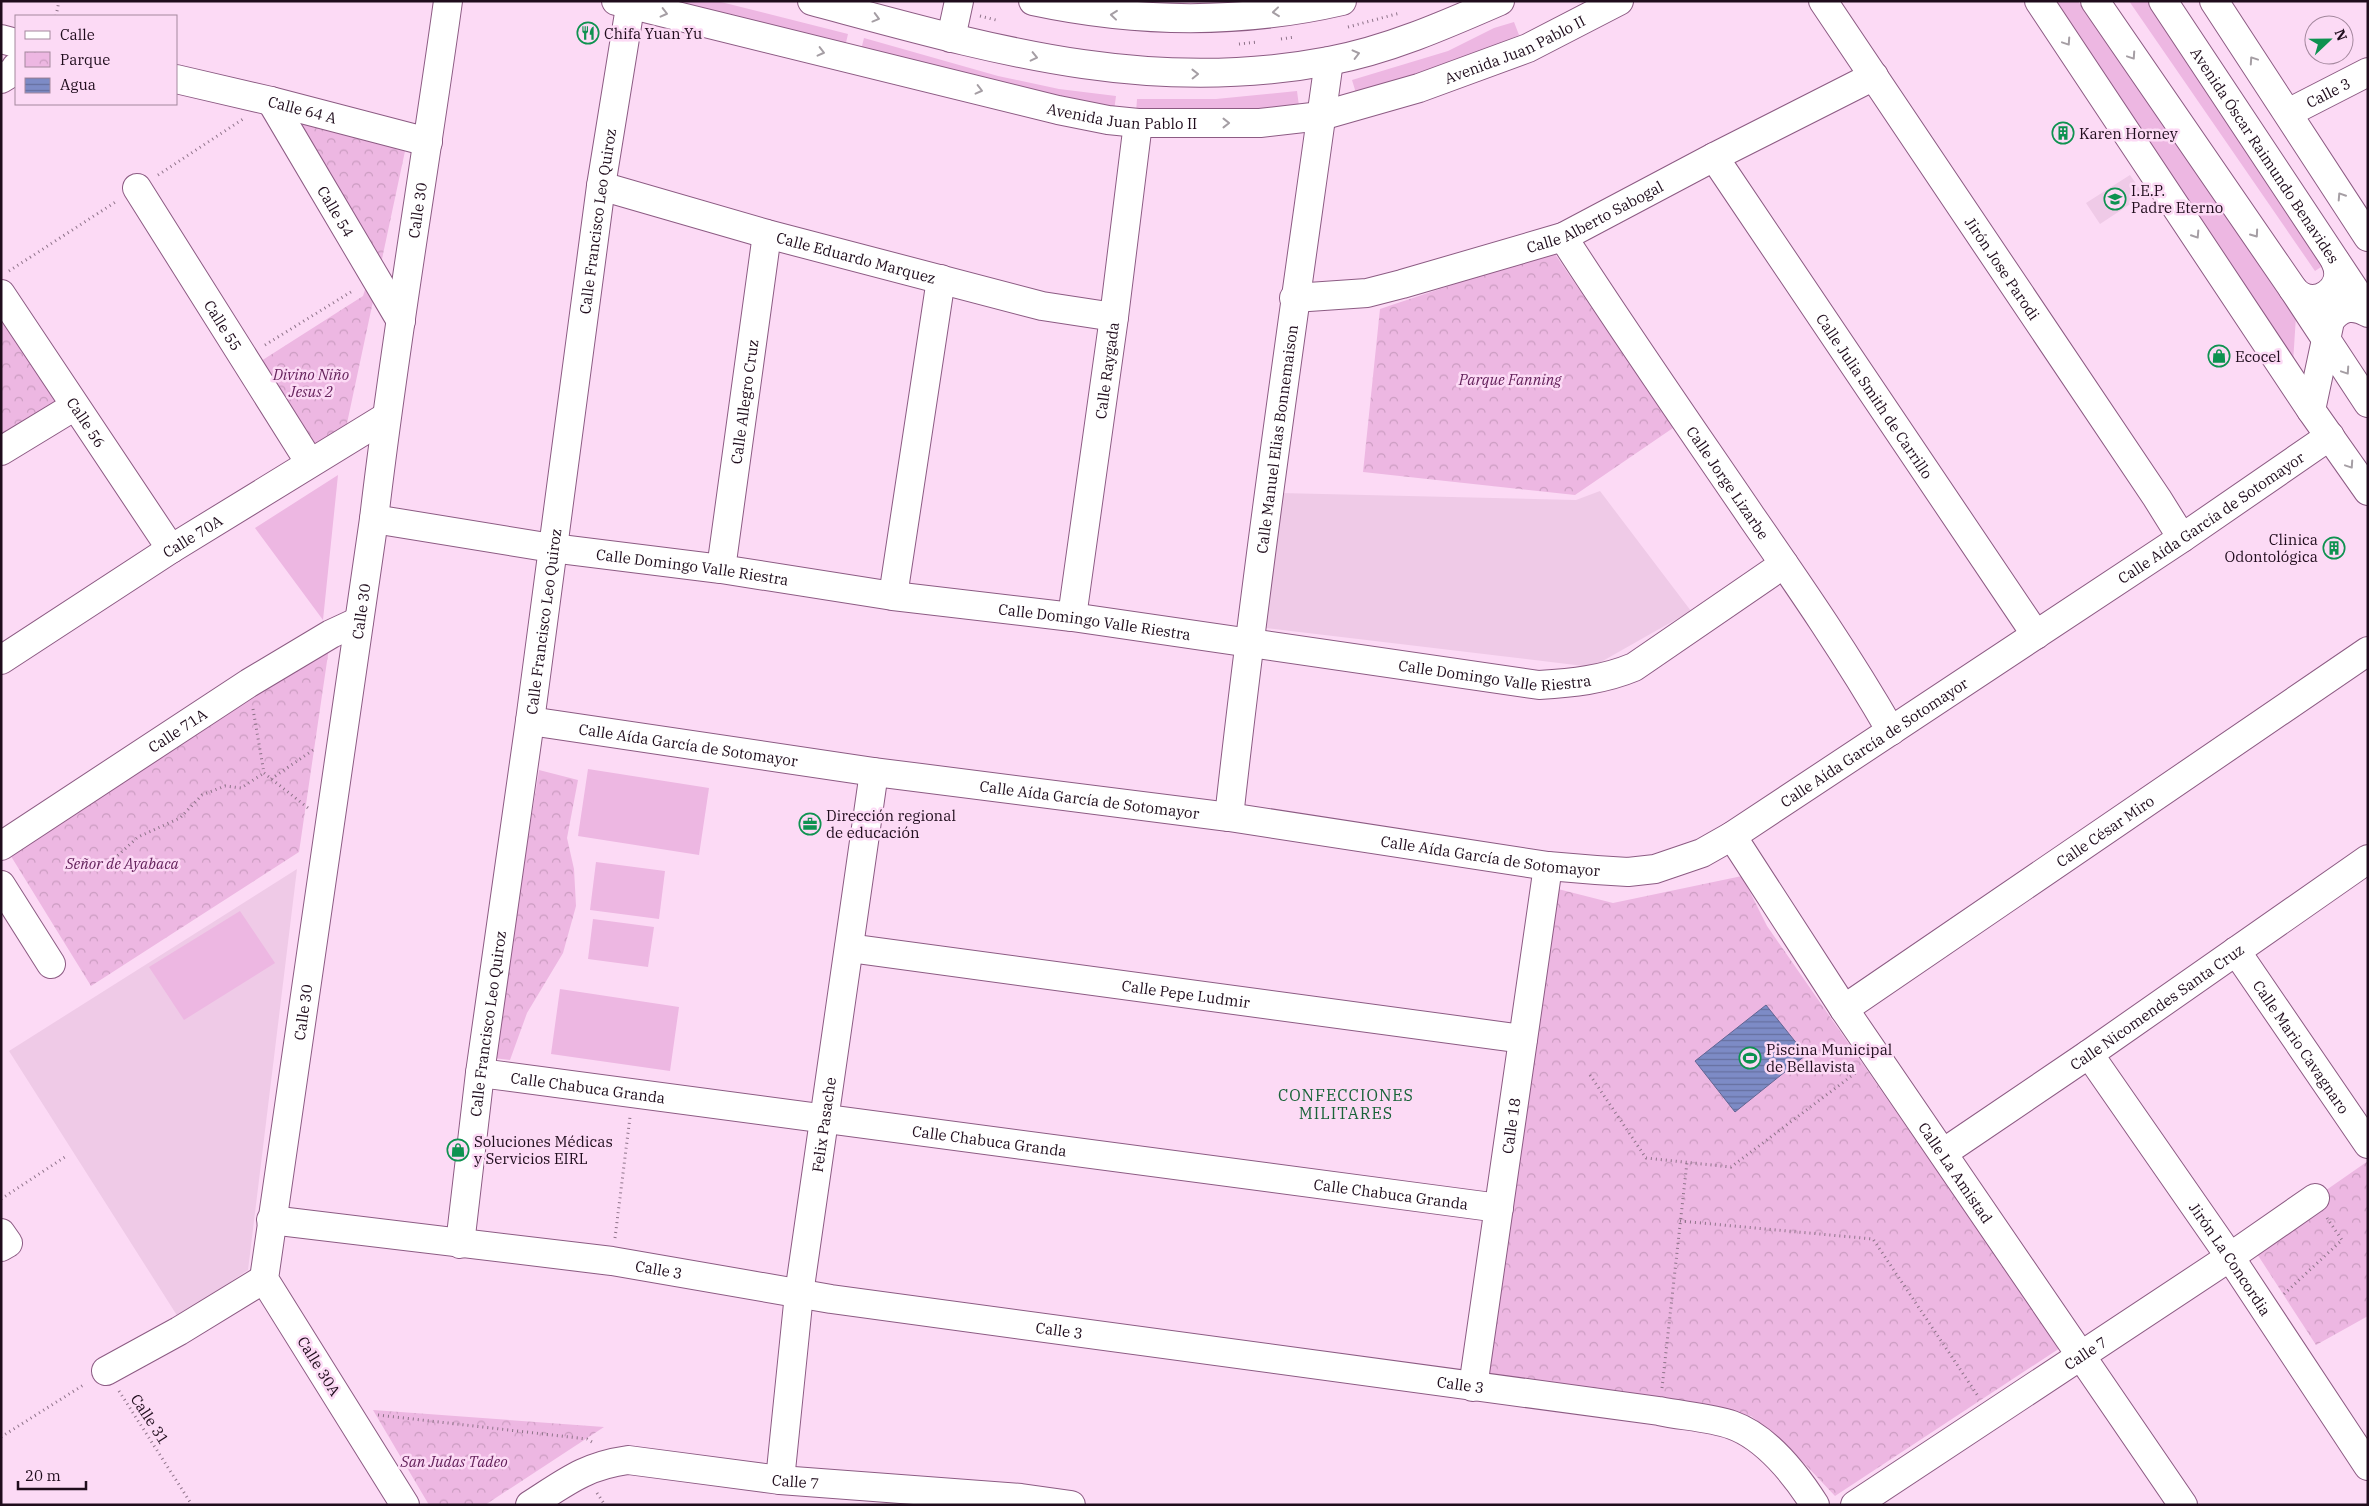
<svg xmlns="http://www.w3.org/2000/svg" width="2369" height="1506" viewBox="0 0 2369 1506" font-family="'IBM Plex Serif',serif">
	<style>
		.built { fill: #efcae7 }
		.green { fill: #edb7e2 }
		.park { fill: url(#park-crowns) }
		.water { fill: url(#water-rules); stroke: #616593 }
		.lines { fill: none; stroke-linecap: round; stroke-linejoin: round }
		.minor-casing { stroke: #8c5b83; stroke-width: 30 }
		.major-casing { stroke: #8c5b83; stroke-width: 30 }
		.path { stroke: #8e7389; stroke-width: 3; stroke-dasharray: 1 4; stroke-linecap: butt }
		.minor { stroke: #fff; stroke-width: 28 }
		.major { stroke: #fff; stroke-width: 28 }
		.oneway { stroke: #a59ea4 }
		.labels { text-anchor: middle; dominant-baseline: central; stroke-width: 5; stroke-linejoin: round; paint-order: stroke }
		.poi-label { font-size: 15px; fill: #1f0c1c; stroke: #fcdaf5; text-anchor: start }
		.street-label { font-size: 15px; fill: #1f0c1c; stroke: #fcdaf5 }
		.park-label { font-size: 15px; font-style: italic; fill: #64215b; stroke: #fcdaf5 }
		.neighbourhood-label { font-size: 16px; letter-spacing: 1px; fill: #186338; stroke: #fcdaf5 }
	</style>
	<defs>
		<pattern id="park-crowns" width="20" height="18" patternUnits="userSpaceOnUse" patternTransform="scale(1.25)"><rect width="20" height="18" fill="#edb7e2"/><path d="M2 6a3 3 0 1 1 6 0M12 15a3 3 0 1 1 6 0" fill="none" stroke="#cb9cc1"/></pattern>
		<pattern id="water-rules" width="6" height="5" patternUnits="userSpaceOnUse" patternTransform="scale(1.25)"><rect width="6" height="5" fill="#7d8bc6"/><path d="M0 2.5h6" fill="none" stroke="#6670a0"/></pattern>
	</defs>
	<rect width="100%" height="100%" fill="#fcdaf5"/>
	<!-- built -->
	<path class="built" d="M2130,175L2144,195L2100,224L2086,203Z
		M1600,491L1691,611L1592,667L1266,628L1280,493L1576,500Z
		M297,869L248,1270L178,1317L9,1051Z"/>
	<!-- green -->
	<path class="green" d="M655,1H717L848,34L844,51Z
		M2056,1H2078L2296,316L2293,363Z
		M2129,1H2147L2330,261L2315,271Z
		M1514,22L1519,35L1454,64L1356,93L1352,80L1448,51L1494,28Z
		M864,38L998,76L1059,89L1116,96L1114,111L860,54Z
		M1297,91L1299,106L1219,113H1136L1137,99H1216Z
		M338,475L323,620L255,528Z
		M588,769L709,788L699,855L578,836Z
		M596,862L665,871L659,919L590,910Z
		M240,911L275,963L184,1020L149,967Z
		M593,919L654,927L648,967L588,959Z
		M560,989L679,1007L670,1071L551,1054Z"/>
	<!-- park -->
	<path class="park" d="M284,120L408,137L343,442L303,453L250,368L363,296L371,271Z
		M1553,251L1673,428L1575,495L1363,472L1380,309Z
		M1,295L75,406L1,451Z
		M331,634L299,852L91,986L1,840Z
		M539,770L578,780L567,838L574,869L576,906L563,953L527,1013L510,1060L493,1058Z
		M1742,876L1767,926L2060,1348L1835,1496L1785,1443L1751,1416L1485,1378L1558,889L1613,903Z
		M2368,1161V1316L2316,1345L2250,1243Z
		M373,1410L604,1427L485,1505H429Z"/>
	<!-- water -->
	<path class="water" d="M1766,1005L1806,1055L1735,1112L1695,1061Z"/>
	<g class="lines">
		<!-- minor casing -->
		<g class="minor-casing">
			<g id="minor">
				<path id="s1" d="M616,1L1058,110L1108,120L1138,123H1260L1321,116L1419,88L1528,48L1619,1"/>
				<path id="s2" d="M1823,1L2157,498L2182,538"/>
				<path d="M2039,1L2311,410"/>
				<path d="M2214,1L2368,237"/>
				<path d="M1,39L16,43"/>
				<path d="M1,79L14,71L16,67"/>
				<path id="s3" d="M176,79L271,101L428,142"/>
				<path id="s4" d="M271,101L401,321"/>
				<path id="s5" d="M2288,113L2368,72"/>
				<path id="s6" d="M1714,157L2036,635"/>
				<path id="s7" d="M601,186L767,234L1042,306L1114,317"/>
				<path id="s8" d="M137,188L310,463"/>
				<path id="s9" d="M1563,237C1624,332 1689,425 1753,519C1801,588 1849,658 1891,731"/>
				<path id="s10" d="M1,294L171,549"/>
				<path id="s11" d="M1294,298L1367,293L1402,284L1563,237L1714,157L1874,76"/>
				<path d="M1,451L75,406"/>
				<path id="s12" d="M374,519L552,548L721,569L893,596L1072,617L1539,685C1572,683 1603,680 1634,667L1784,564"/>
				<path id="s13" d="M721,569L767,234"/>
				<path d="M893,596L941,279"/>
				<path id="s14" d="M1072,617L1114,317L1138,123"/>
				<path id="s15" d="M1,660L171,549L386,417"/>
				<path id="s16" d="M530,721L874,772L1229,817L1548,866L1596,870L1628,872L1655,869L1702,853L1732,836L2182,538L2330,436"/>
				<path id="s17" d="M1229,817C1257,564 1294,313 1329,61"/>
				<path id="s18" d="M1732,836L1844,1009L2183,1505"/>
				<path id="s19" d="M1,846L249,683L331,634L359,621"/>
				<path d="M1,885L51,964"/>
				<path id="s20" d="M849,948L1523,1039"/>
				<path id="s21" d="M2236,951L2368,1144"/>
				<path id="s22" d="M1844,1009L2368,651"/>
				<path id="s23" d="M2089,1054L2230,1257L2368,1466"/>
				<path id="s24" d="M480,1073L1499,1208"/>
				<path id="s25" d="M1943,1153L2089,1054L2368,859"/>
				<path id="s26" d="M271,1220L612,1261L831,1299L1659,1411C1682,1416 1710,1417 1732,1425C1766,1437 1796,1475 1815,1505"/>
				<path d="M1,1233L8,1243L1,1247"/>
				<path id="s27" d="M460,1244L480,1073L530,721L601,186L631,1"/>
				<path d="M106,1371L179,1331L264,1279"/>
				<path id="s28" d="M1473,1387L1548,866"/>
				<path id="s29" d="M780,1480L799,1294L874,772"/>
				<path id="s30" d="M405,1505L264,1279L374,519C394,346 424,174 448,1"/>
				<path id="s31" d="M530,1505C566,1482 585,1466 628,1460L780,1480L1021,1498L1071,1505"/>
				<path id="s32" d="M1855,1505L2230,1257L2315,1198"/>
			</g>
		</g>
		<!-- major casing -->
		<g class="major-casing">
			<g id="major">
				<path d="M812,1C988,48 1145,96 1329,61C1388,50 1445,25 1500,1"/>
				<path d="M1033,1C1136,23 1238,25 1342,1"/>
				<path d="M2095,1L2293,289L2368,403"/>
				<path id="s33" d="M2163,1L2368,310"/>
				<path d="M951,38L959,1"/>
				<path d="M2293,289C2313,313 2349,289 2335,261"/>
				<path d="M2368,313C2353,304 2340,307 2330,321L2311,410L2368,491"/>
			</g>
		</g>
		<!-- path -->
		<path class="path" d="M56,16L59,1
			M980,16L996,20
			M1348,27L1400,13
			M1281,39L1295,37
			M1239,44L1258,42
			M158,175L243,119
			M9,271L117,201
			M265,345L354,290
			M253,709L264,773L308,808
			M271,779L316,748
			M114,859L138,837L180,818L202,795L225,786L241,788L264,773
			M1590,1075L1646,1158L1731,1167L1858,1071
			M1,1199L65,1157
			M1680,1221L1873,1239L1978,1396
			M615,1238L630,1117
			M2284,1294L2342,1240L2327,1218
			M1662,1388L1687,1162
			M119,1391L192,1505
			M378,1415L587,1439L592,1442
			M1,1437L85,1384
			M597,1493L605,1505"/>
		<!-- minor -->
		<use href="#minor" class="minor"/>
		<!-- major -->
		<use href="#major" class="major"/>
	</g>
	<!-- one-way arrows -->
	<defs><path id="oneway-chevron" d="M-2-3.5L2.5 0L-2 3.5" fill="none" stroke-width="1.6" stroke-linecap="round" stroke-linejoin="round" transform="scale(1.25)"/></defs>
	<g class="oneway">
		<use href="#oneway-chevron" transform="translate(1276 12) rotate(174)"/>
		<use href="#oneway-chevron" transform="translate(664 13) rotate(14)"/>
		<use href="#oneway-chevron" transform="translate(1114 15) rotate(-174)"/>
		<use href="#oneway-chevron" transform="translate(876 18) rotate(15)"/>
		<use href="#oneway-chevron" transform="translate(2067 42) rotate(56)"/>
		<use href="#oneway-chevron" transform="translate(821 52) rotate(14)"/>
		<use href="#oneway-chevron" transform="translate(1356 54) rotate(-14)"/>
		<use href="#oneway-chevron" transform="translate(2132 56) rotate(56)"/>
		<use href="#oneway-chevron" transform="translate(1034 57) rotate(13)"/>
		<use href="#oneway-chevron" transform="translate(2253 60) rotate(-124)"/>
		<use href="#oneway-chevron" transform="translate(1195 74) rotate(-1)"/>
		<use href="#oneway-chevron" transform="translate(979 90) rotate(14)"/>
		<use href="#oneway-chevron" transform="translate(1226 123)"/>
		<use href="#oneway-chevron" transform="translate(2341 196) rotate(-123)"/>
		<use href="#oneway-chevron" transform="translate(2255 234) rotate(55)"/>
		<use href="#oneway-chevron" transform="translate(2196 235) rotate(57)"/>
		<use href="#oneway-chevron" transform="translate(2346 371) rotate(56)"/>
		<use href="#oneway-chevron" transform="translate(2350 465) rotate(56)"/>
	</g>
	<!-- icons -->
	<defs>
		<g id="restaurant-ring" transform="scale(1.125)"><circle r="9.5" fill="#fcdaf5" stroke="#0e9250" stroke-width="1.5"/><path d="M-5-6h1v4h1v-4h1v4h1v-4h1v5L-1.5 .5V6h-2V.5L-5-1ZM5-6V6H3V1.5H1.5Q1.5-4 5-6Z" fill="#0e9250"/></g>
		<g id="building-ring" transform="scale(1.125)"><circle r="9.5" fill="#fcdaf5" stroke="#0e9250" stroke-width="1.5"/><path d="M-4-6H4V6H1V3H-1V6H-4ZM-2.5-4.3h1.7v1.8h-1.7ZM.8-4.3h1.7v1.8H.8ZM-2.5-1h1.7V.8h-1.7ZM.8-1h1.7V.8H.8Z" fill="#0e9250"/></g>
		<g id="school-ring" transform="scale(1.125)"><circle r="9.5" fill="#fcdaf5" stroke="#0e9250" stroke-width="1.5"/><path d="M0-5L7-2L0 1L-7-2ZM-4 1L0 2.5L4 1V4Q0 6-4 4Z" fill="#0e9250"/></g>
		<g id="shop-ring" transform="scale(1.125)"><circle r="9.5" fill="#fcdaf5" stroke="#0e9250" stroke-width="1.5"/><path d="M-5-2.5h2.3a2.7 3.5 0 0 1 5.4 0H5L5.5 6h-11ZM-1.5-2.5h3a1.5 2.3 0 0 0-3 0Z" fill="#0e9250"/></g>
		<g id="office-ring" transform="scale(1.125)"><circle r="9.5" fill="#fcdaf5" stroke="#0e9250" stroke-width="1.5"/><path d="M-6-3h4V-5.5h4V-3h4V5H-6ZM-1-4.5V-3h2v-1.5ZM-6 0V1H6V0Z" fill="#0e9250"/></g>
		<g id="stadium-ring" transform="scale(1.125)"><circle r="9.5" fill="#fcdaf5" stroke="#0e9250" stroke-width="1.5"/><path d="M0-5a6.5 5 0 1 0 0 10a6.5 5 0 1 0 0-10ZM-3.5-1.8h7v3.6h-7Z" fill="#0e9250"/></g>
	</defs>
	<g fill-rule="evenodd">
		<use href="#restaurant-ring" x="588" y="33"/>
		<use href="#building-ring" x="2063" y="133"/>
		<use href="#school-ring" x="2115" y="199"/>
		<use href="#shop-ring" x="2219" y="356"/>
		<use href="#building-ring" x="2334" y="548"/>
		<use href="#office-ring" x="810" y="824"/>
		<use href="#stadium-ring" x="1750" y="1058"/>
		<use href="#shop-ring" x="458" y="1150"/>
	</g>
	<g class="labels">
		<!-- poi labels -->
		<g class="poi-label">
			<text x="604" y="33">Chifa Yuan Yu</text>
			<text x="2079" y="133">Karen Horney</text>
			<text x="2131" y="190">I.E.P.<tspan x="2131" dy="17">Padre Eterno</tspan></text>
			<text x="2235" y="356">Ecocel</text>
			<text x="2318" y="539" text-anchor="end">Clinica<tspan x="2318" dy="17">Odontológica</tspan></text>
			<text x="826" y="815">Dirección regional<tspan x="826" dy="17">de educación</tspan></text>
			<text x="1766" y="1049">Piscina Municipal<tspan x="1766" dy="17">de Bellavista</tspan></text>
			<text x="474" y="1141">Soluciones Médicas<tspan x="474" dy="17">y Servicios EIRL</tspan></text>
		</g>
		<!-- street labels -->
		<g class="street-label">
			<text stroke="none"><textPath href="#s1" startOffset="925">Avenida Juan Pablo II</textPath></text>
			<text stroke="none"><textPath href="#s5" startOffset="45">Calle 3</textPath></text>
			<text stroke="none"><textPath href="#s3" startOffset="130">Calle 64 A</textPath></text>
			<text stroke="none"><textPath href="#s1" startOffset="520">Avenida Juan Pablo II</textPath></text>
			<text stroke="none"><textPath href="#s33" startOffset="185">Avenida Óscar Raimundo Benavides</textPath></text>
			<text stroke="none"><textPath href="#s30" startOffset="1346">Calle 30</textPath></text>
			<text stroke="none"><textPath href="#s4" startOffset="128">Calle 54</textPath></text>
			<text stroke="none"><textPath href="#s11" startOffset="314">Calle Alberto Sabogal</textPath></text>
			<text stroke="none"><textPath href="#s27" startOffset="1032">Calle Francisco Leo Quiroz</textPath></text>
			<text stroke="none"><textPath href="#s7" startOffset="265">Calle Eduardo Marquez</textPath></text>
			<text stroke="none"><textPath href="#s2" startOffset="322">Jirón Jose Parodi</textPath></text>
			<text stroke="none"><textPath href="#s8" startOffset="162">Calle 55</textPath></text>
			<text stroke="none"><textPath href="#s14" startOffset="249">Calle Raygada</textPath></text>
			<text stroke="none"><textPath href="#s6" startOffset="288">Calle Julia Smith de Carrillo</textPath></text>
			<text stroke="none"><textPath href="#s13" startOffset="169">Calle Allegro Cruz</textPath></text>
			<text stroke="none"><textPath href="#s10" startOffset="154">Calle 56</textPath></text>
			<text stroke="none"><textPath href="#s17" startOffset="381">Calle Manuel Elias Bonnemaison</textPath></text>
			<text stroke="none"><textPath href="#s9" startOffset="296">Calle Jorge Lizarbe</textPath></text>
			<text stroke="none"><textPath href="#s16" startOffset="1795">Calle Aída García de Sotomayor</textPath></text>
			<text stroke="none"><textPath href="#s15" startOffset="228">Calle 70A</textPath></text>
			<text stroke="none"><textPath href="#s12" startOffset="322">Calle Domingo Valle Riestra</textPath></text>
			<text stroke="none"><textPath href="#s30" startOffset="941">Calle 30</textPath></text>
			<text stroke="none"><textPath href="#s27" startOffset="628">Calle Francisco Leo Quiroz</textPath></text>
			<text stroke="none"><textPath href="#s12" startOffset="728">Calle Domingo Valle Riestra</textPath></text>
			<text stroke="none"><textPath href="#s12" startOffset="1132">Calle Domingo Valle Riestra</textPath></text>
			<text stroke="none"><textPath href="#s19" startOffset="211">Calle 71A</textPath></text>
			<text stroke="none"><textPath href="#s16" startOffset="1390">Calle Aída García de Sotomayor</textPath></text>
			<text stroke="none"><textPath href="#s16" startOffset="160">Calle Aída García de Sotomayor</textPath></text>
			<text stroke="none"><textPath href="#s16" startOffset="565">Calle Aída García de Sotomayor</textPath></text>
			<text stroke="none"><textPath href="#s22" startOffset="316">Calle César Miro</textPath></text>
			<text stroke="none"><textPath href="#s16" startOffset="970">Calle Aída García de Sotomayor</textPath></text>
			<text stroke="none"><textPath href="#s20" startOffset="340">Calle Pepe Ludmir</textPath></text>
			<text stroke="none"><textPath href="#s25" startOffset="259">Calle Nicomendes Santa Cruz</textPath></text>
			<text stroke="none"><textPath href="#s30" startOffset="536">Calle 30</textPath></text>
			<text stroke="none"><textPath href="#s27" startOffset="222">Calle Francisco Leo Quiroz</textPath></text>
			<text stroke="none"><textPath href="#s21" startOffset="116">Calle Mario Cavagnaro</textPath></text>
			<text stroke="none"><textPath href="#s24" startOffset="109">Calle Chabuca Granda</textPath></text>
			<text stroke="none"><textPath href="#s29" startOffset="358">Felix Pasache</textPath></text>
			<text stroke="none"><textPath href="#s28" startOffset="264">Calle 18</textPath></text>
			<text stroke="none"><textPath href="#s24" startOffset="514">Calle Chabuca Granda</textPath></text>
			<text stroke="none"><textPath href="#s18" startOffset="404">Calle La Amistad</textPath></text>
			<text stroke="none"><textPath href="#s24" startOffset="919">Calle Chabuca Granda</textPath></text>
			<text stroke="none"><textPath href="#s23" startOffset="249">Jirón La Concordia</textPath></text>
			<text stroke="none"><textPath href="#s26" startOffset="391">Calle 3</textPath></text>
			<text stroke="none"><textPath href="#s26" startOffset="796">Calle 3</textPath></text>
			<text stroke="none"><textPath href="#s32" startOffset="276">Calle 7</textPath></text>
			<text transform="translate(319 1366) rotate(58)">Calle 30A</text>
			<text stroke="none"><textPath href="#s26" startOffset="1201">Calle 3</textPath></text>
			<text transform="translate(150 1419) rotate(57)">Calle 31</text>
			<text stroke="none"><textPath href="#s31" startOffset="278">Calle 7</textPath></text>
		</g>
		<!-- park labels -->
		<g class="park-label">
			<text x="311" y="374">Divino Niño<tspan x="311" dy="17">Jesus 2</tspan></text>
			<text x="1510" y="379">Parque Fanning</text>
			<text x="122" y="863">Señor de Ayabaca</text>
			<text x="454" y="1461">San Judas Tadeo</text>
		</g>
		<!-- neighbourhood labels -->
		<g class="neighbourhood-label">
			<text x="1346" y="1095">CONFECCIONES<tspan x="1346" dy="18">MILITARES</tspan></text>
		</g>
	</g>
	<!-- border -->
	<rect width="2369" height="1506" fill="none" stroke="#1f0c1c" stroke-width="5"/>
	<!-- legend -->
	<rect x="15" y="15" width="162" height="90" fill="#fcdaf5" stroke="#a4889e"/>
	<rect x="25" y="31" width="25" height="8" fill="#ffffff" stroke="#a4889e"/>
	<text x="60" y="40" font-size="15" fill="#1f0c1c">Calle</text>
	<rect x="25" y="52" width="25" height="15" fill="url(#park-crowns)" stroke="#a4889e"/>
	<text x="60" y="65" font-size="15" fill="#1f0c1c">Parque</text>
	<rect x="25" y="78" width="25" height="15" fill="url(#water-rules)" stroke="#a4889e"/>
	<text x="60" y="90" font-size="15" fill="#1f0c1c">Agua</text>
	<!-- north arrow -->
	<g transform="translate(2329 40) rotate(68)"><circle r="24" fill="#fcdaf5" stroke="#a4889e"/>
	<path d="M0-4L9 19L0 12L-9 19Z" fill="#0e9250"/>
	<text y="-8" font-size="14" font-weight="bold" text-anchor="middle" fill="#1f0c1c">N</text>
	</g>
	<!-- scale -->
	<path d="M18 1481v8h68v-8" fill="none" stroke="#1f0c1c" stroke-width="2.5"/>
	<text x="25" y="1481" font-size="15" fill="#1f0c1c" stroke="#fcdaf5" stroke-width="4" paint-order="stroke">20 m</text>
</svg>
